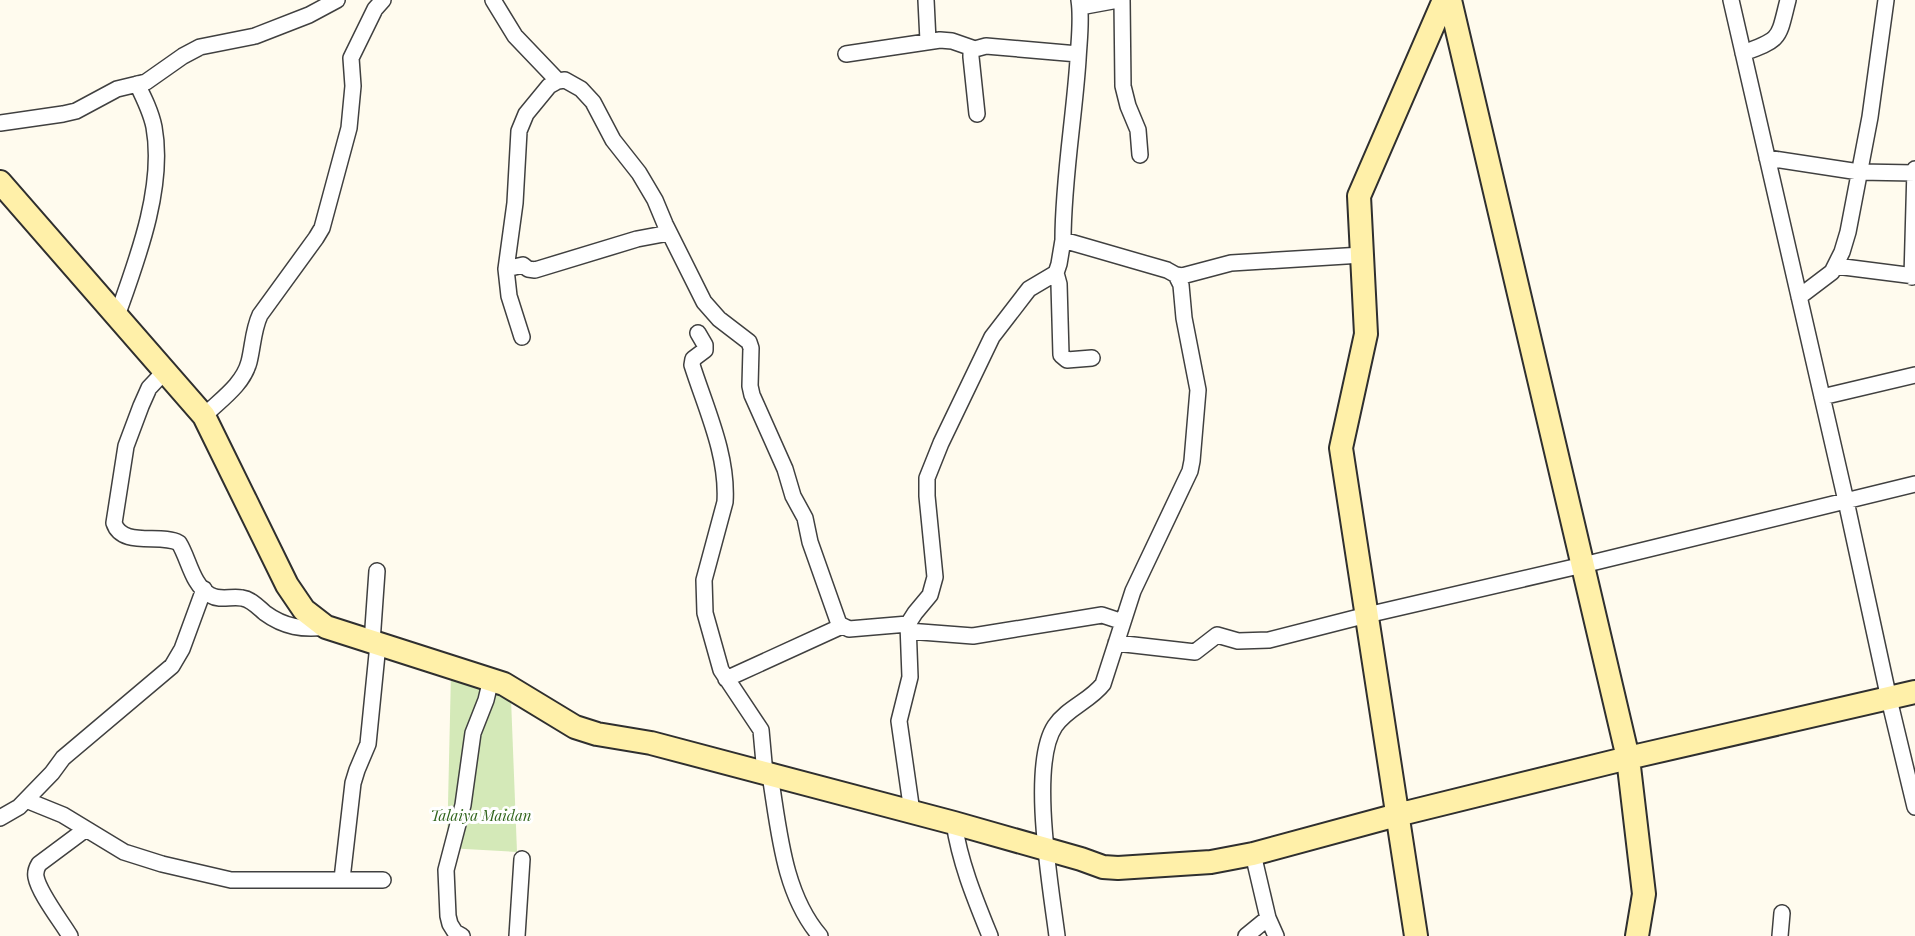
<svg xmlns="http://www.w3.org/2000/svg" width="1915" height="936" viewBox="0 0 1915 936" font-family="'Playfair Display',serif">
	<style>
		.green { fill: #d4e9b8 }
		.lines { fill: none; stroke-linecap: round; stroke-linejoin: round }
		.street-casing { stroke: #404040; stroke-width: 18 }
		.secondary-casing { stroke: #2f2f2f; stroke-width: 26 }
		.street { stroke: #fff; stroke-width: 15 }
		.secondary { stroke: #fff0a9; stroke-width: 22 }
		.labels { text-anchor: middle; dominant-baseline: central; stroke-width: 6; stroke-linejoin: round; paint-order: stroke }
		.park-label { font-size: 15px; font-style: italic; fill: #31651d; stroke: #fff }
	</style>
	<rect width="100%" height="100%" fill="#fffbee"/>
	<!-- green -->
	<path class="green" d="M451,673L511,699L517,852L447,848Z"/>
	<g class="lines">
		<!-- street casing -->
		<g class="street-casing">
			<path id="street" d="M493,0L515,36L558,81
				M926,0L928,41
				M1122,0L1123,86L1128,106L1138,130L1140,155
				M1731,0L1846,501L1889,699L1915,807
				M1080,7L1118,0
				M1743,53C1782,39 1778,39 1788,0
				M846,54L940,40L952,41L975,49
				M977,114L971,57V52L975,49L986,46L1078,54
				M0,123L63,114L76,111L117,89L146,82L183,56L200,47L255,36L309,15L337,0
				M1767,158L1859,172L1915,173
				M1836,266L1915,276
				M506,269L523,265L528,269L535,270L637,239L669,233
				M1056,273L1059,284L1061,355L1067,360L1092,358
				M1176,275L1182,276L1231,263L1362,255
				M1912,277L1915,169
				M1799,297L1832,272L1842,252L1848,232L1870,117L1886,0
				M117,316C137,260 165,187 154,127C151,112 144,98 137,84
				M698,333L705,345V350L693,359L692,365C706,409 728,455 725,502L704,580L705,613L721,670L761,730L765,774
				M522,337L509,296L506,269L515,203L519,131L526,114L549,86L558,81L565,80L581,89L593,102L613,140L639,173L655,200L665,224L704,302L719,319L749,342L751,348L750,386L752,395L785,469L793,496L805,518L810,542L839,624L849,629L908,624
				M165,371L149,388L141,406L126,446L114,523C122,548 161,533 179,543C189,559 192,585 210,595C220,601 231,596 242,598C251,599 258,607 265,613C284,627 303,630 326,627
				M1822,397L1915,375
				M204,416C220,400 243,385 249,362C253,346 253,330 260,315L316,238L322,228L349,128L353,86L351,58L375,9L383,0
				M908,631L973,636L1102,615L1123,622
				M372,642L377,571
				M1116,643L1195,652L1217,635L1238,641L1269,640L1367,615L1583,565L1915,484
				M726,679L842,626
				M770,775C779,829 783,893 820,936
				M26,800L63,815L124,852L162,864L231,880H383
				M912,812L899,721L910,677L908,624L915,613L930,595L935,577L927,496V478L941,443L992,337L1029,289L1056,273L1059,264L1063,240
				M0,818L19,807L52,773L63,758L172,666L182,649L204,589
				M954,823C960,863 975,899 990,936
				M1253,854L1268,918L1276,936
				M342,879L353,783L357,770L368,744L378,644
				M70,936C61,921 39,893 36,877C35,872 36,869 39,864L86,829
				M462,936L455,932L450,924L448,916L446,870L463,805L473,733L486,700L491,679
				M517,936L522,859
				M1057,936C1051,888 1029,765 1055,726C1067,708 1090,701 1103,684L1133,591L1190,471L1192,461L1198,390L1184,318L1181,285L1176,275L1167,270L1063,240C1063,180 1074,120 1078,60C1079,40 1082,19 1079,0
				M1246,936L1268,918
				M1780,936L1782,913"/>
		</g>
		<!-- secondary casing -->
		<g class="secondary-casing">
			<path id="secondary" d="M1450,0L1628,758L1644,894L1637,936
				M0,182L204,416L287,585L304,610L326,627L504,684L575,727L597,734L651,743L954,823L1081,859L1103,867L1118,868L1211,862L1253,854L1397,815L1628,758L1915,692
				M1416,936L1341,448L1366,334L1359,196L1444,0"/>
		</g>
		<!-- street -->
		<use href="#street" class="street"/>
		<!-- secondary -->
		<use href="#secondary" class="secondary"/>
	</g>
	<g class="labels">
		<!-- park labels -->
		<g class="park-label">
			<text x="481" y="815">Talaiya Maidan</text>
		</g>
	</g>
</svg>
